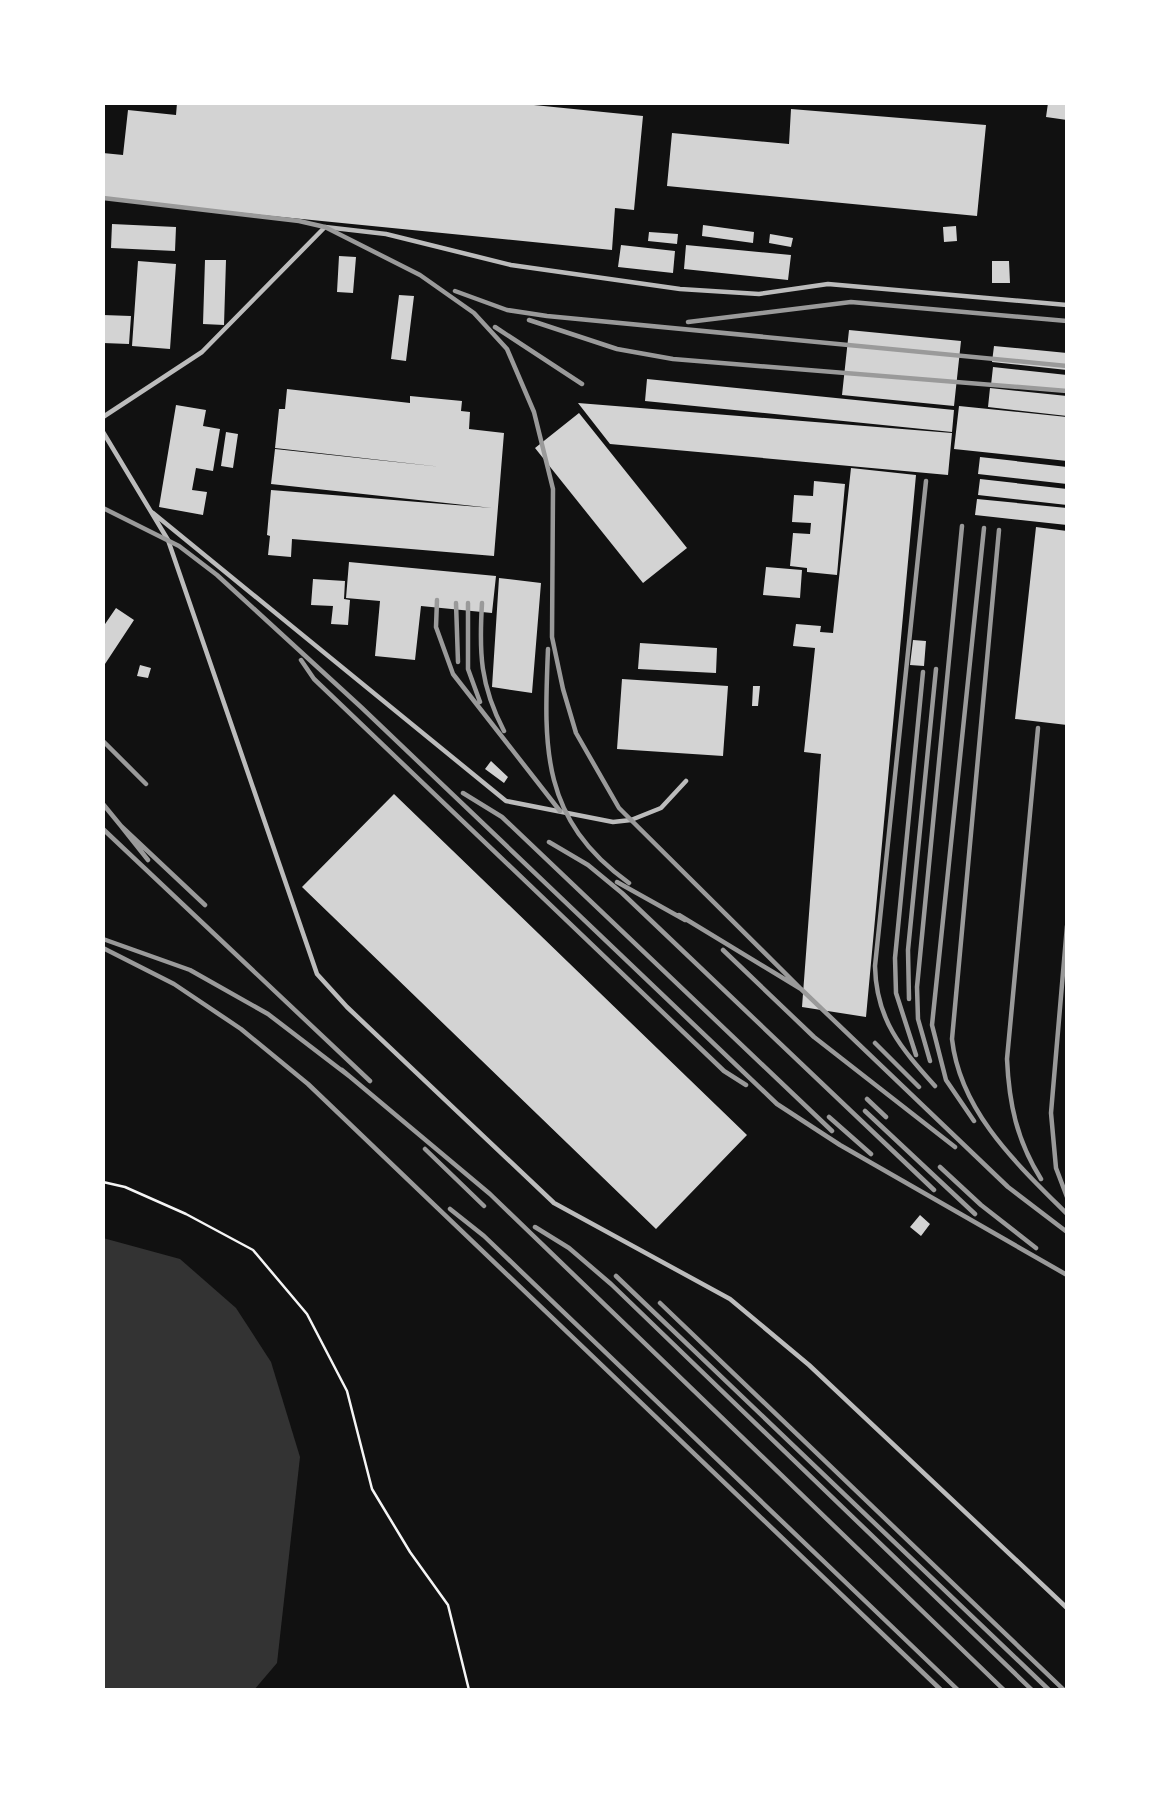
<svg xmlns="http://www.w3.org/2000/svg" width="1170" height="1793" viewBox="0 0 1170 1793" font-family="'Varela Round',sans-serif">
	<style>
		.water { fill: #333 }
		.building { fill: #d3d3d3 }
		.lines { fill: none; stroke-linecap: round; stroke-linejoin: round }
		.path { stroke: #f5f5f5; stroke-width: 2.5 }
		.service { stroke: #bcbcbc; stroke-width: 4.5 }
		.rail { stroke: #9a9a9a; stroke-width: 4.5 }
	</style>
	<rect width="100%" height="100%" fill="#111"/>
	<!-- water -->
	<path class="water" d="M103,1238L180,1259L236,1308L271,1362L300,1457L277,1663L254,1690H103Z"/>
	<!-- building -->
	<path class="building" d="M177,103H514L643,116L634,210L615,208L612,250L103,199V153L123,155L128,110L176,115Z
		M1048,103H1067V120L1046,117Z
		M791,109L986,125L977,216L667,186L672,133L789,144Z
		M112,224L176,227L175,251L111,248Z
		M703,225L754,232L753,243L702,236Z
		M956,226L957,241L944,242L943,227Z
		M649,232L678,234L677,244L648,241Z
		M770,234L793,238L791,247L769,243Z
		M621,245L675,251L673,273L618,267Z
		M686,245L791,255L788,280L684,269Z
		M339,256L356,257L353,293L337,292Z
		M205,260H226L224,325L203,324Z
		M138,261L176,264L170,349L132,346Z
		M992,261H1009L1010,283H992Z
		M399,295L414,296L406,361L391,359Z
		M103,315L131,316L129,344L103,343Z
		M849,330L961,341L954,406L842,395Z
		M994,346L1067,353V370L992,362Z
		M993,367L1067,375V392L991,385Z
		M647,379L954,410L952,432L645,401Z
		M990,388L1067,396V416L988,407Z
		M287,389L410,403V396L462,401L461,411L470,412L469,429L504,433L494,556L292,539L291,557L268,555L270,536L267,535L271,490L492,508L271,484L275,449L442,467L275,448L279,409H285Z
		M578,403L952,433L948,475L610,444Z
		M176,405L206,410L203,426L220,429L213,471L196,468L192,490L207,492L203,515L159,507Z
		M959,406L1067,417V461L954,449Z
		M579,413L687,548L643,583L535,448Z
		M226,432L238,434L233,468L221,466Z
		M980,457L1067,467V484L978,474Z
		M851,468L916,475L866,1017L802,1007L821,754L804,752L815,648L793,646L796,624L821,626L820,632L833,633Z
		M980,479L1067,489V505L978,495Z
		M814,481L845,484L837,575L807,572V568L790,566L793,533L810,534L811,523L792,522L794,495L813,496Z
		M977,499L1067,508V525L975,515Z
		M1036,527L1067,531V725L1015,719Z
		M349,562L496,576L492,613L421,606L415,660L375,656L380,601L346,598Z
		M766,567L802,570L800,598L763,595Z
		M499,578L541,583L532,693L492,687Z
		M313,579L345,581L344,599L350,600L348,625L331,624L333,606L311,605Z
		M116,608L134,620L103,667V627Z
		M913,640L926,641L924,666L910,665Z
		M640,643L717,648L716,673L638,669Z
		M140,665L151,668L148,678L137,676Z
		M622,679L728,686L723,756L617,749Z
		M753,686H760L758,706H752Z
		M491,761L508,777L504,783L485,769Z
		M394,794L747,1135L656,1229L302,887Z
		M920,1215L930,1224L921,1236L910,1227Z"/>
	<g class="lines">
		<!-- path -->
		<path class="path" d="M103,1182L125,1187L186,1214L253,1250L307,1314L347,1391L372,1489L410,1552L448,1605L469,1690"/>
		<!-- service -->
		<path class="service" d="M103,417L202,352L325,227L386,234L511,265L680,289L759,294L828,284L1067,305
			M103,432L168,540L317,974L347,1007L554,1203L730,1299L809,1365L1067,1608
			M153,513L506,801L613,822L631,820L661,808L686,781"/>
		<!-- rail -->
		<path class="rail" d="M103,198L299,221L325,227L420,275L474,313L507,349L534,412L553,489L552,637L563,689L576,733L619,808L801,989
			M455,291L507,310L547,316L1067,366
			M529,320L617,349L673,359L1067,391
			M688,322L851,302L1067,321
			M495,327L582,384
			M926,481L875,966C876,1020 901,1048 935,1086
			M103,508L179,546L217,575L361,707L777,1104L840,1145L1067,1275
			M999,530L952,1039C960,1112 1018,1165 1067,1214
			M437,600L436,627L453,674L560,811
			M456,603L458,662
			M468,603V669L480,702
			M482,603C479,653 480,685 504,731
			M548,649C544,747 540,819 629,883
			M301,660L314,679L724,1071L746,1085
			M1038,728L1007,1059C1009,1104 1017,1141 1041,1179
			M103,741L146,784
			M463,793L502,817L832,1131
			M103,804L121,826
			M103,829L370,1081
			M549,842L588,865L622,893L934,1190
			M148,860L121,826L205,905
			M617,882L685,920
			M679,915L801,989L1008,1187L1067,1232
			M1067,926L1051,1113L1056,1168L1067,1197
			M103,939L190,970L268,1014L349,1076
			M103,948L174,984L241,1029L308,1084L941,1690
			M723,950L814,1037L955,1147
			M909,999L908,950L936,669
			M875,1043L919,1087
			M916,1055L896,993L895,958L923,672
			M930,1061L918,1019L917,987L962,526
			M342,1070L490,1194L1004,1690
			M867,1099L886,1117
			M865,1111L975,1214
			M829,1117L871,1154
			M974,1121L946,1080L932,1025L984,528
			M425,1149L484,1206
			M940,1167L981,1205L1036,1248
			M450,1209L484,1236L958,1690
			M535,1227L569,1248L611,1284L1032,1690
			M616,1276L1049,1690
			M660,1303L1064,1690"/>
	</g>
	<!-- border -->
	<rect width="1170" height="1793" fill="none" stroke="#ffffff" stroke-width="210"/>
</svg>
